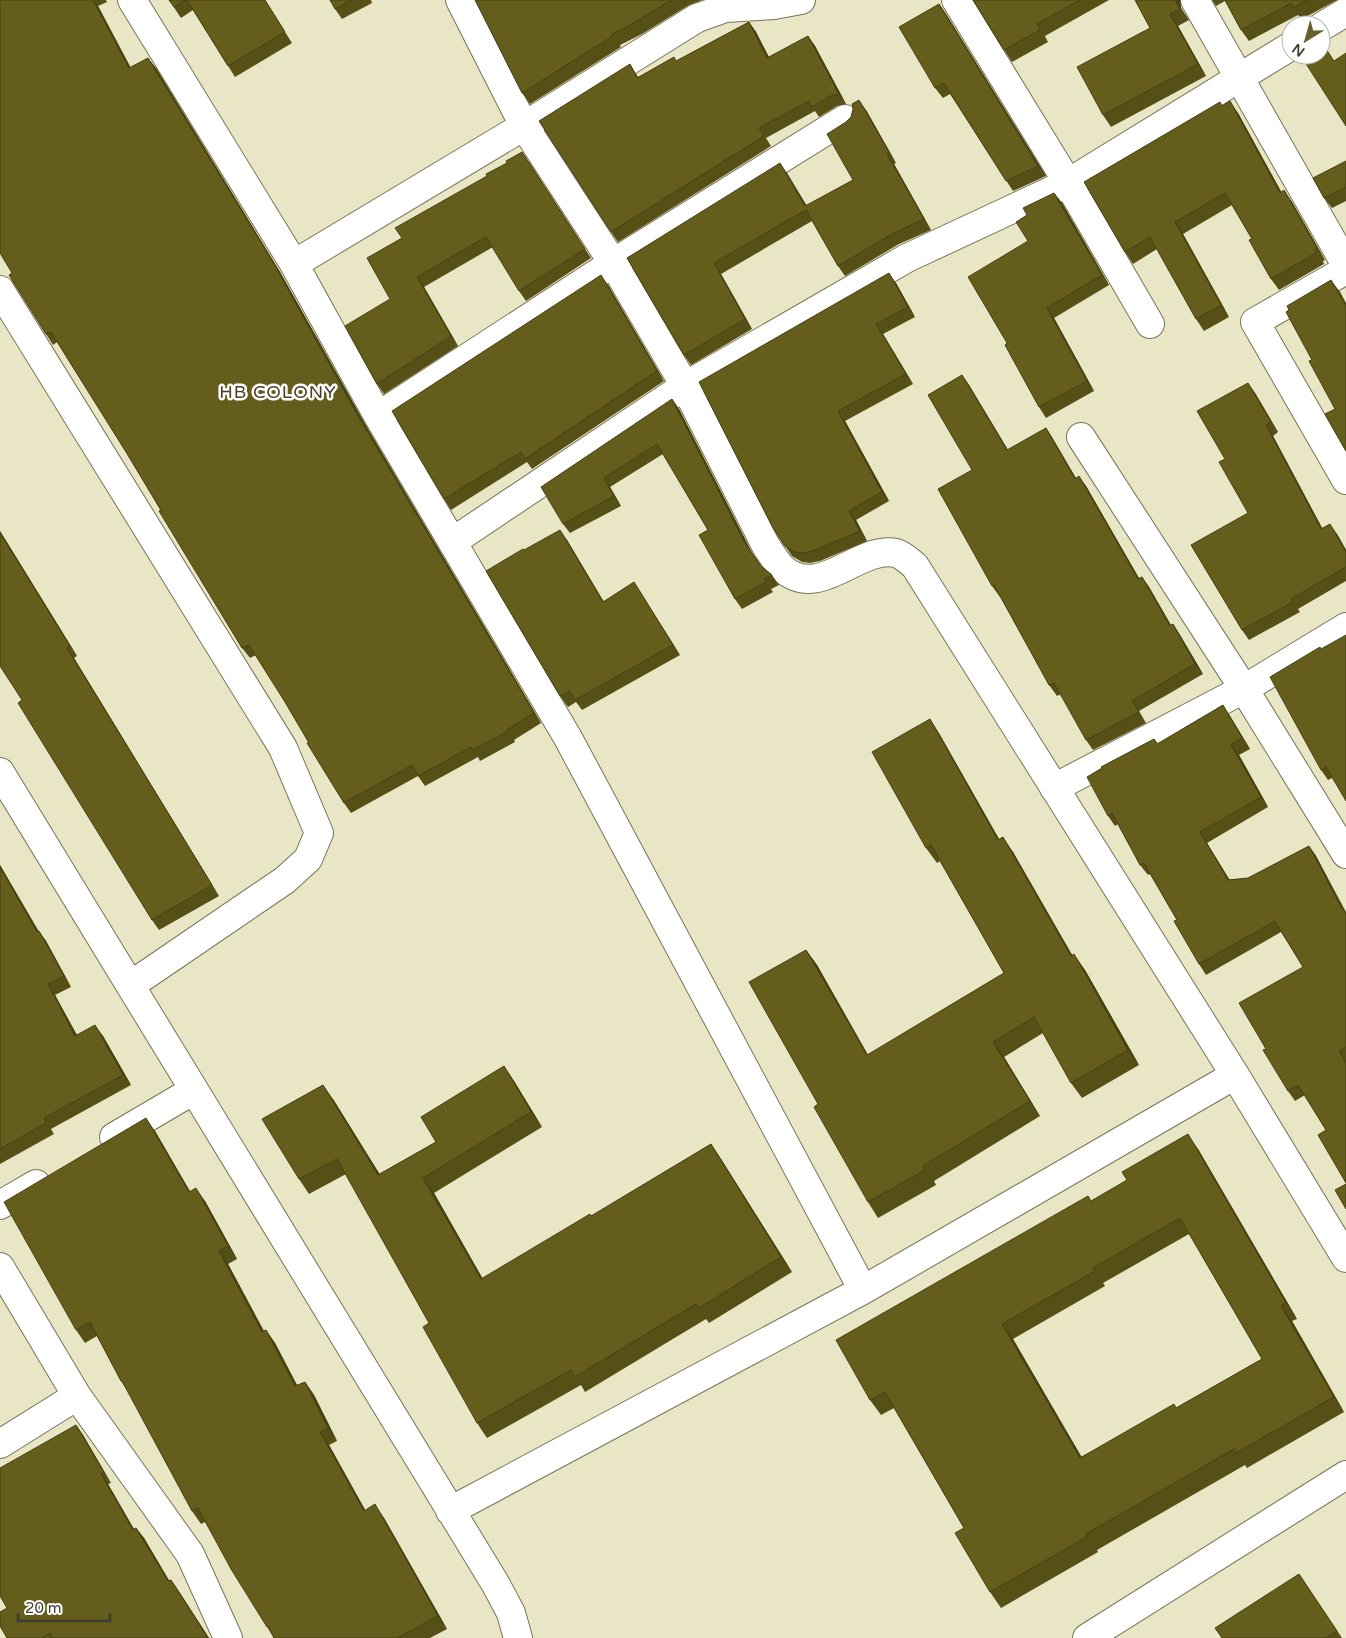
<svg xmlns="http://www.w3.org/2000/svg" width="1346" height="1638" viewBox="0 0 1346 1638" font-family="'Varela Round',sans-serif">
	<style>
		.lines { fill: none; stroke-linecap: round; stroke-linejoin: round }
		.minor-casing { stroke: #777457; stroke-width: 30 }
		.minor { stroke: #fff; stroke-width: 28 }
		.wall { fill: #565017; fill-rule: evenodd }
		.shaded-wall { fill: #464113 }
		.building { fill: #645d1b; stroke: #464113; fill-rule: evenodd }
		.labels { text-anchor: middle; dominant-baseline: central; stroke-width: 5; stroke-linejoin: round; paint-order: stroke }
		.neighbourhood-label { font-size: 18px; letter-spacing: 1px; fill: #454227; stroke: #fff }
	</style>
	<rect width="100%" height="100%" fill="#e9e6c6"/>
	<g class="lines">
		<!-- minor casing -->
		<g class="minor-casing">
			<path id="minor" d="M132,0L294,264L378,416L568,738L863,1290
				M460,0L524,126L613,263L685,386L766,546C771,553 776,562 782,568C819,602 858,545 896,553C903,555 910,562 915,566L1235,1075L1346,1258
				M956,0L1068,183L1150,324
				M1195,0L1346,265
				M1321,27L1346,12
				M294,264L524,126L697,18L725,8L774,5L801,0
				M1346,270L1255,322L1346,480
				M0,290L283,748L319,833L308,859L285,880L131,985
				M378,416L613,263L845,119
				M1081,437L1244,689L1346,854
				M452,542L685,386L907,258L1068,183L1291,46
				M0,772L495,1583L511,1613L518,1638
				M1054,788L1244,689L1346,627
				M114,1137L194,1090
				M0,1205L36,1184
				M0,1267L77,1396L190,1554L228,1638
				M0,1444L77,1396
				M450,1511L863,1290L1235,1075
				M1087,1638L1346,1475"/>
		</g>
		<!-- minor -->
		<use href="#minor" class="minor"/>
	</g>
	<!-- wall -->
	<path class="wall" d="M0,0H106L107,2L98,6L131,68H156L280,272L365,424L541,723L514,740L515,742L480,761L478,757L425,786L418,776L351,813L344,803L285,702L256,655L250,658L242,648L126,452L57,342L53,345L46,334L12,273Z
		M169,0H265L292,43L235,77L193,10L181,18Z
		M330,0H371L372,3L342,19L335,9Z
		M475,0H702L689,5L642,34L620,45L621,47L530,104L522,93Z
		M973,0H1109L1045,36L1048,42L1012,62L1004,50Z
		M1135,0H1180L1181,8L1189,20L1178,26L1206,76L1111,127L1103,115L1150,28Z
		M1212,0H1337L1302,19L1298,15L1249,41L1241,30L1225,1L1216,6Z
		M939,4L946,14L1046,176L1013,191L950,94L943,98L935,88Z
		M749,22L756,32L769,57L808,36L815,46L846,104L837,106L819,117L815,111L766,138L771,146L618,242L611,232L630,64L638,77L677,61Z
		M1222,106L1238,113L1281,192L1292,202L1325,260L1323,261L1324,264L1279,290L1271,279L1252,239L1232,205L1183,234L1229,317L1204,331L1196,319L1157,249L1133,264L1125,252Z
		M866,110L896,163L894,164L931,230L899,244L845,276L838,266L812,221L721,274L752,329L691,365L684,355L627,258L787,173L806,206L853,180Z
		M1346,161V201L1332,208L1324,198Z
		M529,162L591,258L526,301L519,291L493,247L424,287L458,346L384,394L377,384L390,299L402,238Z
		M1054,193L1062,203L1109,285L1054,318L1094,391L1046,418L1039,407L1007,343L1028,241L1027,215Z
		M896,283L915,317L883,334L913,384L845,421L889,501L856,520L867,541L820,561L810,563L802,562L792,556L773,528Z
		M608,285L664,381L532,469L527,462L451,510L444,499Z
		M962,375L969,385L1008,450L1046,428L1053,439L1076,478L1086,486L1139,578L1142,577L1149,587L1171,625L1173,624L1180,635L1203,674L1139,711L1146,723L1093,750L1086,740L1061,694L1057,696L1049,685L1000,596V597L992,586L972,470Z
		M1248,383L1255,393L1278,432L1273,436L1322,528L1337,534L1346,550V581L1298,609L1300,612L1249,640L1242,630L1248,513L1225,459Z
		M672,399L679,409L752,553L761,566L772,575L779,585L771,589L773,592L742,609L735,599L708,530L663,454L610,487L621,506L570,533L563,524Z
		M0,531L77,656L74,658L219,896L159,930L152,920L22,700Z
		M567,540L603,601L641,593L680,655L582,710L576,702L568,707L560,696Z
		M1320,647L1332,778L1328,780L1321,770Z
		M1223,705L1230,716L1250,749L1239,755L1268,807L1207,843L1229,880L1248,878L1309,846L1316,856L1346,912V1183L1326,1130L1305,1095L1295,1101L1288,1091L1266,1049L1303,967L1281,932L1206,975L1199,964L1177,920L1150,874L1148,875L1140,865L1118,824L1115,826L1108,816L1102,768L1154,739L1158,744Z
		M930,719L940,735L999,839L1013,852L1072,956L1085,970L1139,1065L1082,1098L1071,1083L1043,1033L1004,1057L1040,1116L934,1181L936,1185L878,1218L868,1202L818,1104L806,950L817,965L868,1055L1004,973L940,861L937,863L926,848Z
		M0,865L38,931L46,941L71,987L55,995L77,1035L103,1036L131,1085L51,1129L54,1134L0,1164Z
		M504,1066L514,1081L542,1127L434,1193L483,1279L592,1216L711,1144L721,1159L792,1272L709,1323L706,1319L585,1392L581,1385L487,1438L477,1423L429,1323L346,1174L309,1194L299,1179L333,1099L379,1174L436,1142Z
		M155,1131L190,1192L205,1201L237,1259L228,1264L264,1331L266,1330L275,1343L297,1386L305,1382L314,1395L337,1441L329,1445L365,1510L384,1518L447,1629L430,1638H274L267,1627L205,1522L201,1524L192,1511L129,1393L121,1381L97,1336L85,1343L76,1330Z
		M1198,1149L1297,1319L1292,1321L1344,1412L1247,1468L1245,1465L1097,1550L1098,1552L1001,1608L990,1592L964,1528L894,1408L881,1415L870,1400L1091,1201ZM1189,1234L1262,1359L1176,1408L1081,1457L1013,1339L1105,1286L1103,1283Z
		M76,1425L83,1435L111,1483L108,1484L134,1529L136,1528L144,1538L169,1581L171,1580L178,1590L209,1638H7V1608Z
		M1299,1574L1342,1638H1222Z"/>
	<!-- shaded-wall -->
	<path class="shaded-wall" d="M93,0L98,6L136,79L129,68Z
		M1175,0H1180L1181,8L1189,20Z
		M939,4L946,14L1046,176L1038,166Z
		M1170,14L1178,26L1206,76L1198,64Z
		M749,22L756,32L774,68L767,58Z
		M808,36L815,46L846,104L839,94Z
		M148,58L156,68L280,272L365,424L541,723L534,713Z
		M859,100L866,110L896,163L889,152Z
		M1230,101L1238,113L1288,204L1280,193Z
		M887,154L894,164L931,230L924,219Z
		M780,163L787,173L813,216L805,206Z
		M1284,190L1292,202L1325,260L1317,248Z
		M1054,193L1062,203L1109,285L1102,275Z
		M1175,222L1183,234L1229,317L1221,305Z
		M714,263L721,274L752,329L745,319Z
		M889,273L896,283L915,317L908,307Z
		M601,275L608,285L664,381L657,371Z
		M417,277L424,287L458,346L451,336Z
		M1331,280L1340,292L1346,303V306Z
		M1047,308L1054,318L1094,391L1087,381Z
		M876,324L883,334L913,384L906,374Z
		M962,375L969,385L1014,460L1007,450Z
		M1248,383L1255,393L1278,432L1271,422Z
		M672,399L679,409L752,553L745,543Z
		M838,411L845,421L889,501L882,492Z
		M1266,425L1273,436L1328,539L1321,529Z
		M1046,428L1053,439L1082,489L1075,479Z
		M1079,476L1086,486L1145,589L1138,579Z
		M604,478L610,487L621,506L614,496Z
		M849,511L856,520L867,541L860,531Z
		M1330,524L1337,534L1346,550V552Z
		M560,530L567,540L610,612L603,602Z
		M0,531L77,656L70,646L0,533Z
		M1142,577L1149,587L1177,636L1170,626Z
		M634,582L641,593L680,655L673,645Z
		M1173,624L1180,635L1203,674L1195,664Z
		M67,648L74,658L219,896L212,885Z
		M1223,705L1230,716L1250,749L1242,738Z
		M930,719L940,735L1008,855L998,840Z
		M1231,745L1239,755L1268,807L1261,797Z
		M1200,832L1207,843L1236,890L1228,880Z
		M1003,837L1013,852L1082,972L1071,956Z
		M1309,846L1316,856L1346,914L1338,901Z
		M0,865L45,942L37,932L0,867Z
		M39,931L46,941L71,987L64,976Z
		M806,950L817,965L877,1071L867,1055Z
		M1074,954L1085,970L1139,1065L1128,1050Z
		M48,984L55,995L83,1047L75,1036Z
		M95,1025L103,1036L131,1085L123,1075Z
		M993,1042L1004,1057L1040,1116L1030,1101Z
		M504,1066L514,1081L542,1127L531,1112Z
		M323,1085L333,1099L389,1189L378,1175Z
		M146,1118L155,1131L198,1205L189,1192Z
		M1188,1134L1198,1149L1297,1319L1286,1303Z
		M711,1144L721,1159L792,1272L781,1257Z
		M423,1178L434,1193L491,1294L481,1279Z
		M196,1188L205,1201L237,1259L228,1246Z
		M219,1251L228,1264L271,1345L262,1332Z
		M1281,1306L1292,1321L1344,1412L1334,1397Z
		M1002,1324L1013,1339L1091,1473L1080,1458Z
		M266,1330L275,1343L305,1400L295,1386Z
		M305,1382L314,1395L337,1441L328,1428Z
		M76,1425L83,1435L111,1483L104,1472Z
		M320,1432L329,1445L373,1524L364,1511Z
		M101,1474L108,1484L140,1540L133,1530Z
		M375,1504L384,1518L447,1629L438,1616Z
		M136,1528L144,1538L176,1592L168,1581Z
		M171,1580L178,1590L209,1638H208Z"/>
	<!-- building -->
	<path class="building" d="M0,0H93L129,68L148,58L273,262L357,414L534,713L507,730L508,731L473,750L471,747L418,776L412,765L344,803L307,743H309L285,702L249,645L242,648L159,511L161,510L126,452L51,332L46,334L9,275L12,273L0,253Z
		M169,0H186L174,7Z
		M187,0H265L285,32L228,66Z
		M330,0H351L335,9Z
		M475,0H671L634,23L612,34L613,36L522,93Z
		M973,0H1080L1037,24L1040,30L1004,50Z
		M1135,0H1175L1180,9L1170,14L1198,64L1103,115L1077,67L1150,28Z
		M1225,0H1307L1293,8L1291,3L1241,30Z
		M939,4L1038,166L1006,181L944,83L935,88L899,27Z
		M749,22L767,58L808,36L839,94L830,96L812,107L809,101L759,128L764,136L611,232L539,121L630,64L637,78L674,57L676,61Z
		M1322,43L1334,61L1346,53V126L1301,56L1302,55H1321V44Z
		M859,100L889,152L887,154L924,219L892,234L838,266L806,210L714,263L745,319L684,355L627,258L780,163L805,206L853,180L827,134L846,122L851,117L853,109L852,104Z
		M1230,101L1280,193L1284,190L1317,248L1315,250L1316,253L1271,279L1249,240L1252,239L1225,193L1175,222L1221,305L1196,319L1150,237L1125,252L1084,182L1220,102L1222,106Z
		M522,152L585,249L519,291L486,237L417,277L451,336L377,384L345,326L390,299L367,258L402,238L395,228L487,176L486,174L507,163L506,161Z
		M1346,161V187L1324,198L1313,178Z
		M1054,193L1102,275L1047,308L1087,381L1039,407L1005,345L1007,343L968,277L1028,241L1016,222L1027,215L1023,208Z
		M889,273L908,307L876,324L906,374L838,411L882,492L849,511L860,531L813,551L803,553L795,552L785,546L773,528L699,382Z
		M601,275L657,371L525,459L521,452L444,499L392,411Z
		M1331,280L1346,306V451L1325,414L1335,409L1309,361L1312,360L1286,312L1289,310L1287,306Z
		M962,375L1007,450L1046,428L1075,479L1079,476L1138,579L1142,577L1170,626L1173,624L1195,664L1132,701L1139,712L1086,740L1054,683L1049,685L994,585L992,586L938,489L972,470L928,395Z
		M1248,383L1271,422L1266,425L1321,529L1330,524L1346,552V567L1291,599L1293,602L1242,630L1191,545L1248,513L1219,462L1225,459L1197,411Z
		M672,399L745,543L761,566L772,575L764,579L766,582L735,599L699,535L708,530L657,444L604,478L614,496L563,524L541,487Z
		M560,530L603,602L634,582L673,645L575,700L570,691L560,696L486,571L523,549L524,550Z
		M0,533L70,646L67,648L212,885L152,920L18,703L22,700L0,666Z
		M1346,635V801L1326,767L1321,770L1270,677L1320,647L1321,649Z
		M1223,705L1242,738L1231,745L1261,797L1200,832L1228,880L1248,878L1309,846L1338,901L1346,914V1047L1339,1051L1346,1063V1183L1318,1135L1326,1130L1298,1085L1288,1091L1263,1050L1266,1049L1239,1003L1303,967L1275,921L1199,964L1174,921L1177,920L1144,863L1140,865L1112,813L1108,816L1087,777L1102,768L1101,767L1154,739L1157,744Z
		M930,719L998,840L1003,837L1071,956L1074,954L1128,1050L1071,1083L1034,1017L993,1042L1030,1101L923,1166L925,1170L868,1202L814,1107L818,1104L749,982L806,950L867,1055L1004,973L931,845L926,848L872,752Z
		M0,867L37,932L39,931L64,976L48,984L75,1036L95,1025L123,1075L44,1118L46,1123L0,1149Z
		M504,1066L531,1112L423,1178L481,1279L590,1214L591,1216L711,1144L781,1257L699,1308L696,1304L575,1377L571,1370L477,1423L423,1327L429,1323L337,1159L299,1179L262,1119L323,1085L378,1175L436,1142L421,1117Z
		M146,1118L189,1192L196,1188L228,1246L219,1251L262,1332L266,1330L295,1386L305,1382L328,1428L320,1432L364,1511L375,1504L438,1616L397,1638H274L268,1626L267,1627L231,1569L198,1508L192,1511L122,1381H121L90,1322L76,1330L4,1202Z
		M1188,1134L1286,1303L1281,1306L1334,1397L1236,1453L1234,1449L1086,1534L1087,1537L990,1592L955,1533L964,1528L885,1392L870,1400L836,1340L1088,1196L1091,1201L1127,1180L1122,1172ZM1180,1218L1262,1359L1176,1408L1174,1404L1080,1458L1002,1324L1095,1271L1093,1268Z
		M1346,1184V1209L1335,1190Z
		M76,1425L104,1472L101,1474L133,1530L136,1528L168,1581L171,1580L208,1638H52L50,1633L42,1638H7L0,1626V1612L7,1608L0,1596V1468Z
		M1299,1574L1337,1631L1326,1638H1222L1215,1628Z"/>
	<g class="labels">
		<!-- neighbourhood labels -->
		<g class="neighbourhood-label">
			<text x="278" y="392">HB COLONY</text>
		</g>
	</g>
	<!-- north arrow -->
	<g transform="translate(1306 40) rotate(217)"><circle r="24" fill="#ffffff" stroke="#b2b2ad"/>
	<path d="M0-4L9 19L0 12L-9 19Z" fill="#67612e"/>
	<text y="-8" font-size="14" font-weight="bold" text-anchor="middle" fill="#3f3e31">N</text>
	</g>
	<!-- scale -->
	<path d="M18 1613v8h92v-8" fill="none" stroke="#3f3e31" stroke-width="2.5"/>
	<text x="25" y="1613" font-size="15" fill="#3f3e31" stroke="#ffffff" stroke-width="4" paint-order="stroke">20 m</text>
</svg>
